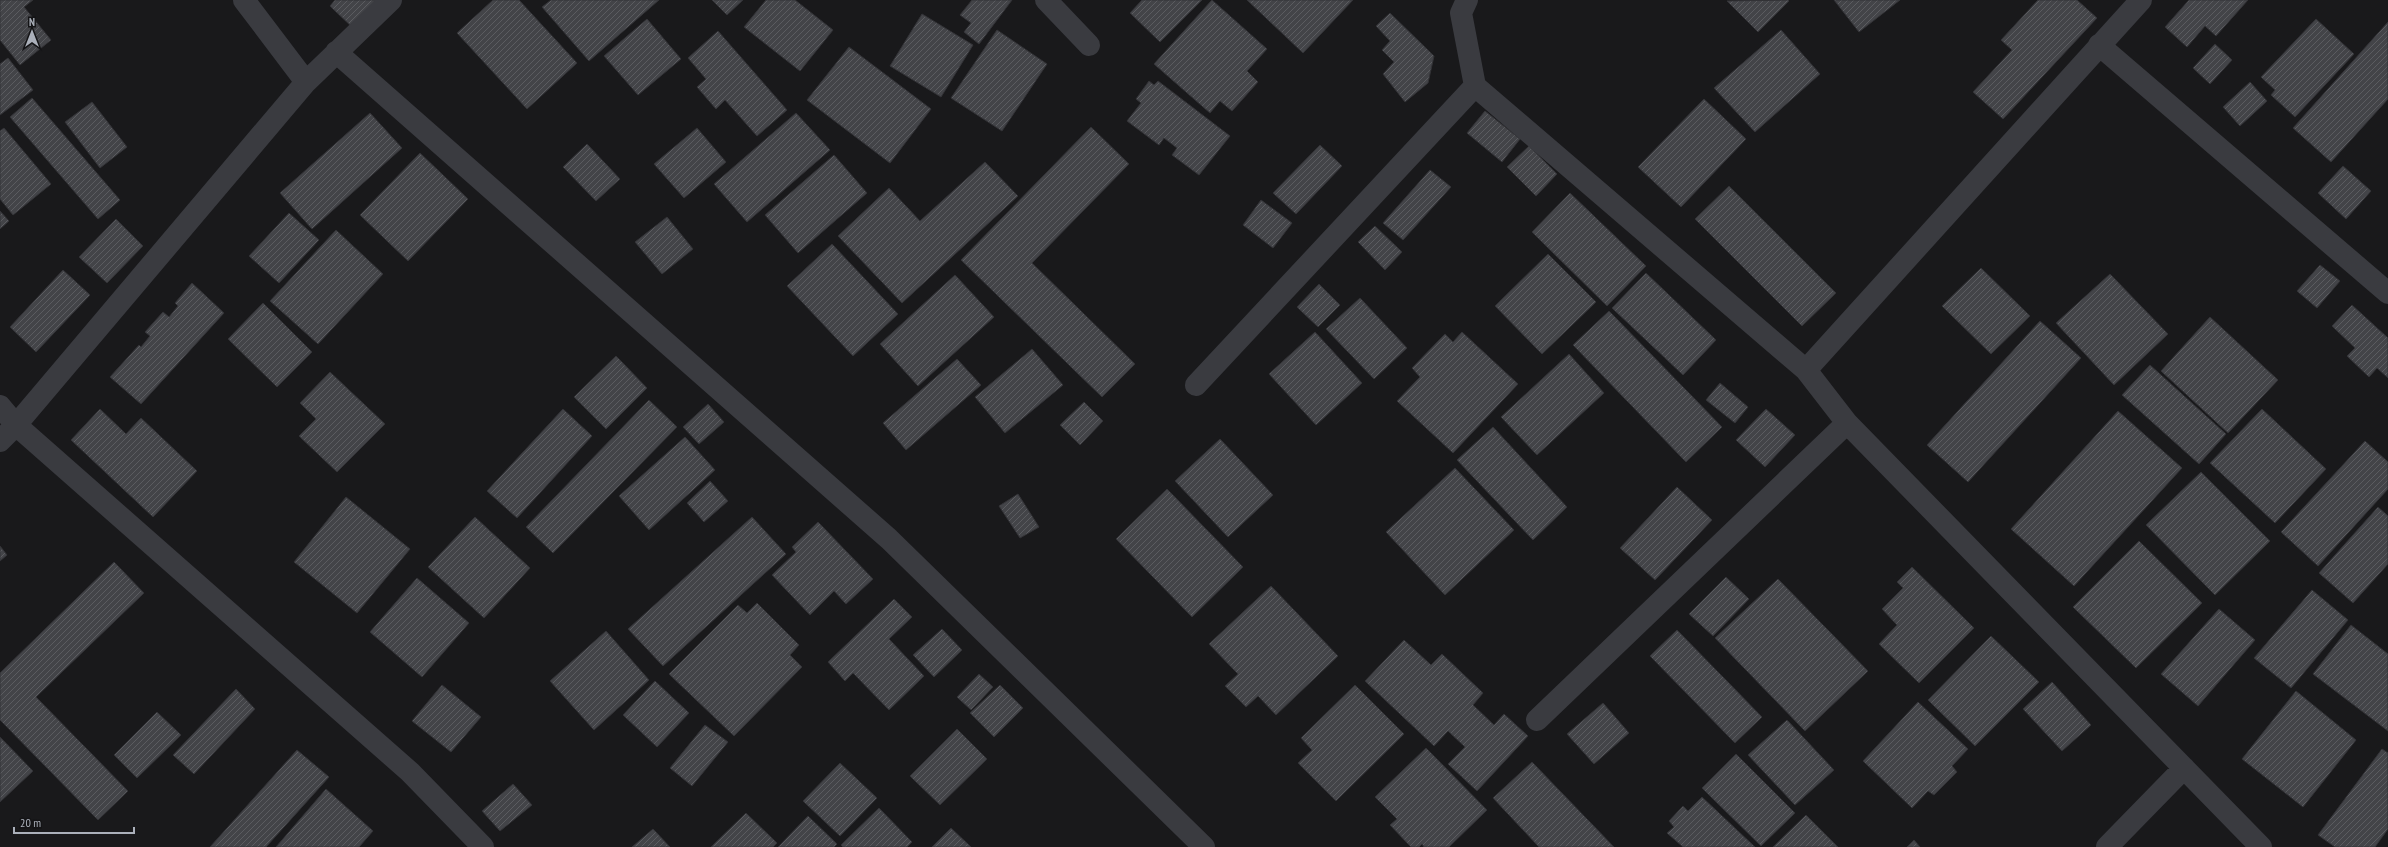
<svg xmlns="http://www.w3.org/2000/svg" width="2388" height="847" viewBox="0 0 2388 847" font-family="'PT Sans Narrow',sans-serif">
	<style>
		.building { fill: url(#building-hatch); stroke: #333337 }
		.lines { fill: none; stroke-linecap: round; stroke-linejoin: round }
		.street { stroke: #3a3b40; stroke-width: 22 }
	</style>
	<defs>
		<pattern id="building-hatch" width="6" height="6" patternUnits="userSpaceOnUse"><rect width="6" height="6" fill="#434448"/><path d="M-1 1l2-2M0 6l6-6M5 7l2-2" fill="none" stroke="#5b5c60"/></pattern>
	</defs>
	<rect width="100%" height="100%" fill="#19191b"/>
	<!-- building -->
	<path class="building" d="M0,0H33L24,7L51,40L20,65L0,40Z
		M335,0H381L353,28L330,6Z
		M493,0H519L577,63L527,109L457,33Z
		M551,0H659L589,61L542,7Z
		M712,0H743L727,15Z
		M766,0H795L833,30L800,71L744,27Z
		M972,0H1012L979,44L964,32L971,23L960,15Z
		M1142,0H1202L1160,42L1130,13Z
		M1212,0L1267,49L1247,71L1258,82L1232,111L1220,101L1210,113L1154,64Z
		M1247,0H1353L1303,53Z
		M1788,0L1789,1L1758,32L1727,1Z
		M1834,0H1900L1859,32Z
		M2038,0H2077L2097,18L2003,119L1973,92L2012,50L2001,40Z
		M2189,0H2248L2216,36L2205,26L2187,47L2165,27Z
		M1390,13L1434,56L1428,83L1405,102L1383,74L1394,62L1382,50L1390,41L1376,26Z
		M922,14L973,45L941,97L890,66Z
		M647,19L681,59L638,95L604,56Z
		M2316,19L2354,54L2295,117L2271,95L2275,90L2261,77Z
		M2388,22V99L2331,162L2293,128Z
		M997,30L1047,64L1002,131L951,98Z
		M1781,30L1820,74L1755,132L1714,88Z
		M718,31L787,110L757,136L725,100L716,109L697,87L706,79L688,58Z
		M2215,44L2232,60L2210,84L2193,68Z
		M849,47L931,109L890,163L807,100Z
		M8,58L33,90L0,115V64Z
		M1149,81L1154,85L1158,81L1230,136L1199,175L1172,155L1177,148L1164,138L1159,145L1127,121L1141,103L1136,99Z
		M2250,82L2267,101L2240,126L2223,107Z
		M32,98L120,200L98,219L10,117Z
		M1704,99L1746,139L1681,207L1638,167Z
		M92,102L127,147L100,168L65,122Z
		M1485,111L1520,139L1502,162L1467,133Z
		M370,113L402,148L312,229L280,193Z
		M796,113L830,150L747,222L714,184Z
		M1091,127L1129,164L1032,263L1135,364L1102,397L961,260Z
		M4,128L51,184L13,215L0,199V131Z
		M697,128L726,162L684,198L654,164Z
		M587,144L620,179L596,201L563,167Z
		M1320,145L1342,166L1296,214L1273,193Z
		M1529,146L1557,174L1536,196L1507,167Z
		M420,153L468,199L408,261L360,215Z
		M834,155L867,193L798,253L765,215Z
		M985,162L1018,196L902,303L838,236L889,188L920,221Z
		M2343,166L2371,191L2346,219L2318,193Z
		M1430,170L1451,187L1403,240L1383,223Z
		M1729,186L1836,293L1802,326L1695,219Z
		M1570,193L1646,266L1607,306L1532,232Z
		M1261,200L1292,223L1273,248L1243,225Z
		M0,211L9,221L0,229Z
		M289,213L319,240L279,283L249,256Z
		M667,217L693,249L662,274L635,242Z
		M116,219L143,246L107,283L79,257Z
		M1375,226L1402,252L1385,270L1358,242Z
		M336,230L383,274L318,344L270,301Z
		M832,244L898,314L853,356L787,286Z
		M1548,254L1596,302L1542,354L1495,306Z
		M2320,265L2340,281L2317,308L2297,291Z
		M1981,268L2030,316L1991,354L1942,306Z
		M63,270L90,295L36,352L10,327Z
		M1646,273L1716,340L1683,375L1612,308Z
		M2110,274L2168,334L2114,385L2056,323Z
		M955,275L994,317L918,386L880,344Z
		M192,283L224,313L141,404L110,377L139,345L141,347L150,336L145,332L163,312L169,317L178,306L175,303Z
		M1319,284L1340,305L1318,327L1297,307Z
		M1360,298L1407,348L1374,379L1326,329Z
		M263,303L312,352L277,387L228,339Z
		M2352,305L2388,338V378L2377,368L2369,377L2347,356L2355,348L2332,326Z
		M1609,311L1722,427L1686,462L1573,345Z
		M2210,317L2278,380L2228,433L2161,371Z
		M2040,321L2081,358L1968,482L1927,445Z
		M1315,332L1362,383L1316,425L1269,374Z
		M1462,332L1518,384L1453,453L1397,401L1420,377L1412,368L1445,334L1453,342Z
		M1032,349L1063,385L1005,433L975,397Z
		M1569,354L1604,393L1537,455L1501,417Z
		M616,356L647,388L606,429L574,397Z
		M957,359L981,385L906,450L883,423Z
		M2150,365L2226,434L2199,464L2122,395Z
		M330,372L385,424L337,472L299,436L316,419L300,403Z
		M1720,383L1748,407L1735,423L1706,400Z
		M649,400L677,427L553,553L526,527Z
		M1084,402L1103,421L1080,445L1060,425Z
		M708,404L724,422L699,444L683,427Z
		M100,409L126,434L141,418L197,471L153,517L71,440Z
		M563,409L592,436L517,518L487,491Z
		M1766,409L1795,435L1765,467L1736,440Z
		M2262,409L2326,469L2275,523L2210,463Z
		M2118,411L2182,468L2074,586L2011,529Z
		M1493,427L1567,507L1533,540L1457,460Z
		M685,437L715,470L649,530L619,496Z
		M1220,439L1273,495L1228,537L1175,481Z
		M2365,441L2388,462V489L2318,566L2281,532Z
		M1455,468L1514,530L1445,595L1386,532Z
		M2201,472L2270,541L2215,595L2146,525Z
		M710,481L728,501L704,522L687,503Z
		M1677,487L1712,520L1655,580L1620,548Z
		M1167,489L1243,567L1192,617L1116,539Z
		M1018,494L1039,527L1020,538L999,506Z
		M346,497L410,549L357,613L294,562Z
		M2378,507L2388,516V564L2353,603L2319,573Z
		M475,517L530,568L484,618L428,567Z
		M752,517L786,554L663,666L628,629Z
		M818,522L873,579L846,604L834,591L810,615L772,575L796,552L792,547Z
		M2139,541L2202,603L2136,668L2073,607Z
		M0,546L7,555L0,561Z
		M114,562L144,593L36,697L128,791L98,820L0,720V673Z
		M1912,567L1974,628L1919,683L1879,644L1897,625L1882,609L1903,588L1897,582Z
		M1726,577L1749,599L1713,636L1689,614Z
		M417,578L469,623L422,677L370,632Z
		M1778,579L1868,671L1805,731L1715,638Z
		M1271,586L1338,656L1276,715L1258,696L1246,707L1225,686L1238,674L1209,644Z
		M2312,590L2348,620L2291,688L2254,658Z
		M894,599L912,617L889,639L924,676L889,710L853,673L845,681L828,662Z
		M757,603L799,645L790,655L802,667L734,736L669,674L738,605L747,613Z
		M2219,609L2255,640L2198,706L2161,674Z
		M2351,625L2388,654V731L2313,674Z
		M942,629L962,650L934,677L913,655Z
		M1677,630L1762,717L1735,743L1650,656Z
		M606,631L649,680L594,730L550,681Z
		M1991,636L2039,682L1975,746L1928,700Z
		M1404,640L1431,665L1442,654L1483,693L1473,705L1494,725L1504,714L1528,736L1477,791L1448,764L1465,747L1448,731L1434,746L1365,681Z
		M979,674L993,687L971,710L957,697Z
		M655,681L689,713L657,747L623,715Z
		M2052,682L2091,725L2062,751L2023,709Z
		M442,685L481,717L451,752L412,721Z
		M1000,685L1023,708L994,737L970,713Z
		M1355,685L1404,734L1336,801L1298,763L1312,750L1301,738Z
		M236,689L255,709L194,774L173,755Z
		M2296,691L2356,740L2303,807L2242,759Z
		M1918,702L1968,749L1952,766L1957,772L1934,795L1928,791L1912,808L1863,761Z
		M1603,703L1629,733L1594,764L1567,734Z
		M157,712L181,735L137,778L114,755Z
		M1787,720L1834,770L1795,805L1748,755Z
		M705,725L728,742L692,786L670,768Z
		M957,729L987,759L940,805L910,776Z
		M0,737L33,771L0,802Z
		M1426,748L1487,810L1449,847H1424L1422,844L1419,847H1411L1390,825L1397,819L1375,797Z
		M2382,749L2388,753V829L2375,847H2335L2318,835Z
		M297,750L329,777L266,847H210Z
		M1736,754L1795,813L1761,846L1702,788Z
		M1532,762L1614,847H1539L1493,798Z
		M840,763L877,798L840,836L803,801Z
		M513,784L532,805L500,831L482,811Z
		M326,789L373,831L359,847H276Z
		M1702,797L1755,847H1683L1667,833L1674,827L1669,821L1683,806L1688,811Z
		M879,808L912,842L907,847H843L841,845Z
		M746,813L777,843L773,847H711Z
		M1806,815L1838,847H1773Z
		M808,816L837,844L834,847H778Z
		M951,828L971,847H932Z
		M653,829L670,847H632Z
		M1914,840L1920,847H1907Z"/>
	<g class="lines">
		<!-- street -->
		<path class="street" d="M244,0L306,82
			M1046,0L1089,45
			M2099,45L2388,293
			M336,52L889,539L1204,847
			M1475,86L1806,370L1847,423L2261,847
			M1806,370L2141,0
			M1196,385L1475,86L1461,13L1467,0
			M0,406L16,425L410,772L483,847
			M0,441L16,425L306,82L391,0
			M1537,720L1847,423
			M2107,847L2184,768"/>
	</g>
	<!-- north arrow -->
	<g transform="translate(32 32)" stroke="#141416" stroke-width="3" paint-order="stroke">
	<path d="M0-3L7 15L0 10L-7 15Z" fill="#abb0ba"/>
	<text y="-6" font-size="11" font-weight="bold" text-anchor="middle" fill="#abb0ba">N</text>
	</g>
	<!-- scale -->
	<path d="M14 827v6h120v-6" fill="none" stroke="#abb0ba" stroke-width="2"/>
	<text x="20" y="827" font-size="12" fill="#abb0ba" stroke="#141416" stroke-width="3" paint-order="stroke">20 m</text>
</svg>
